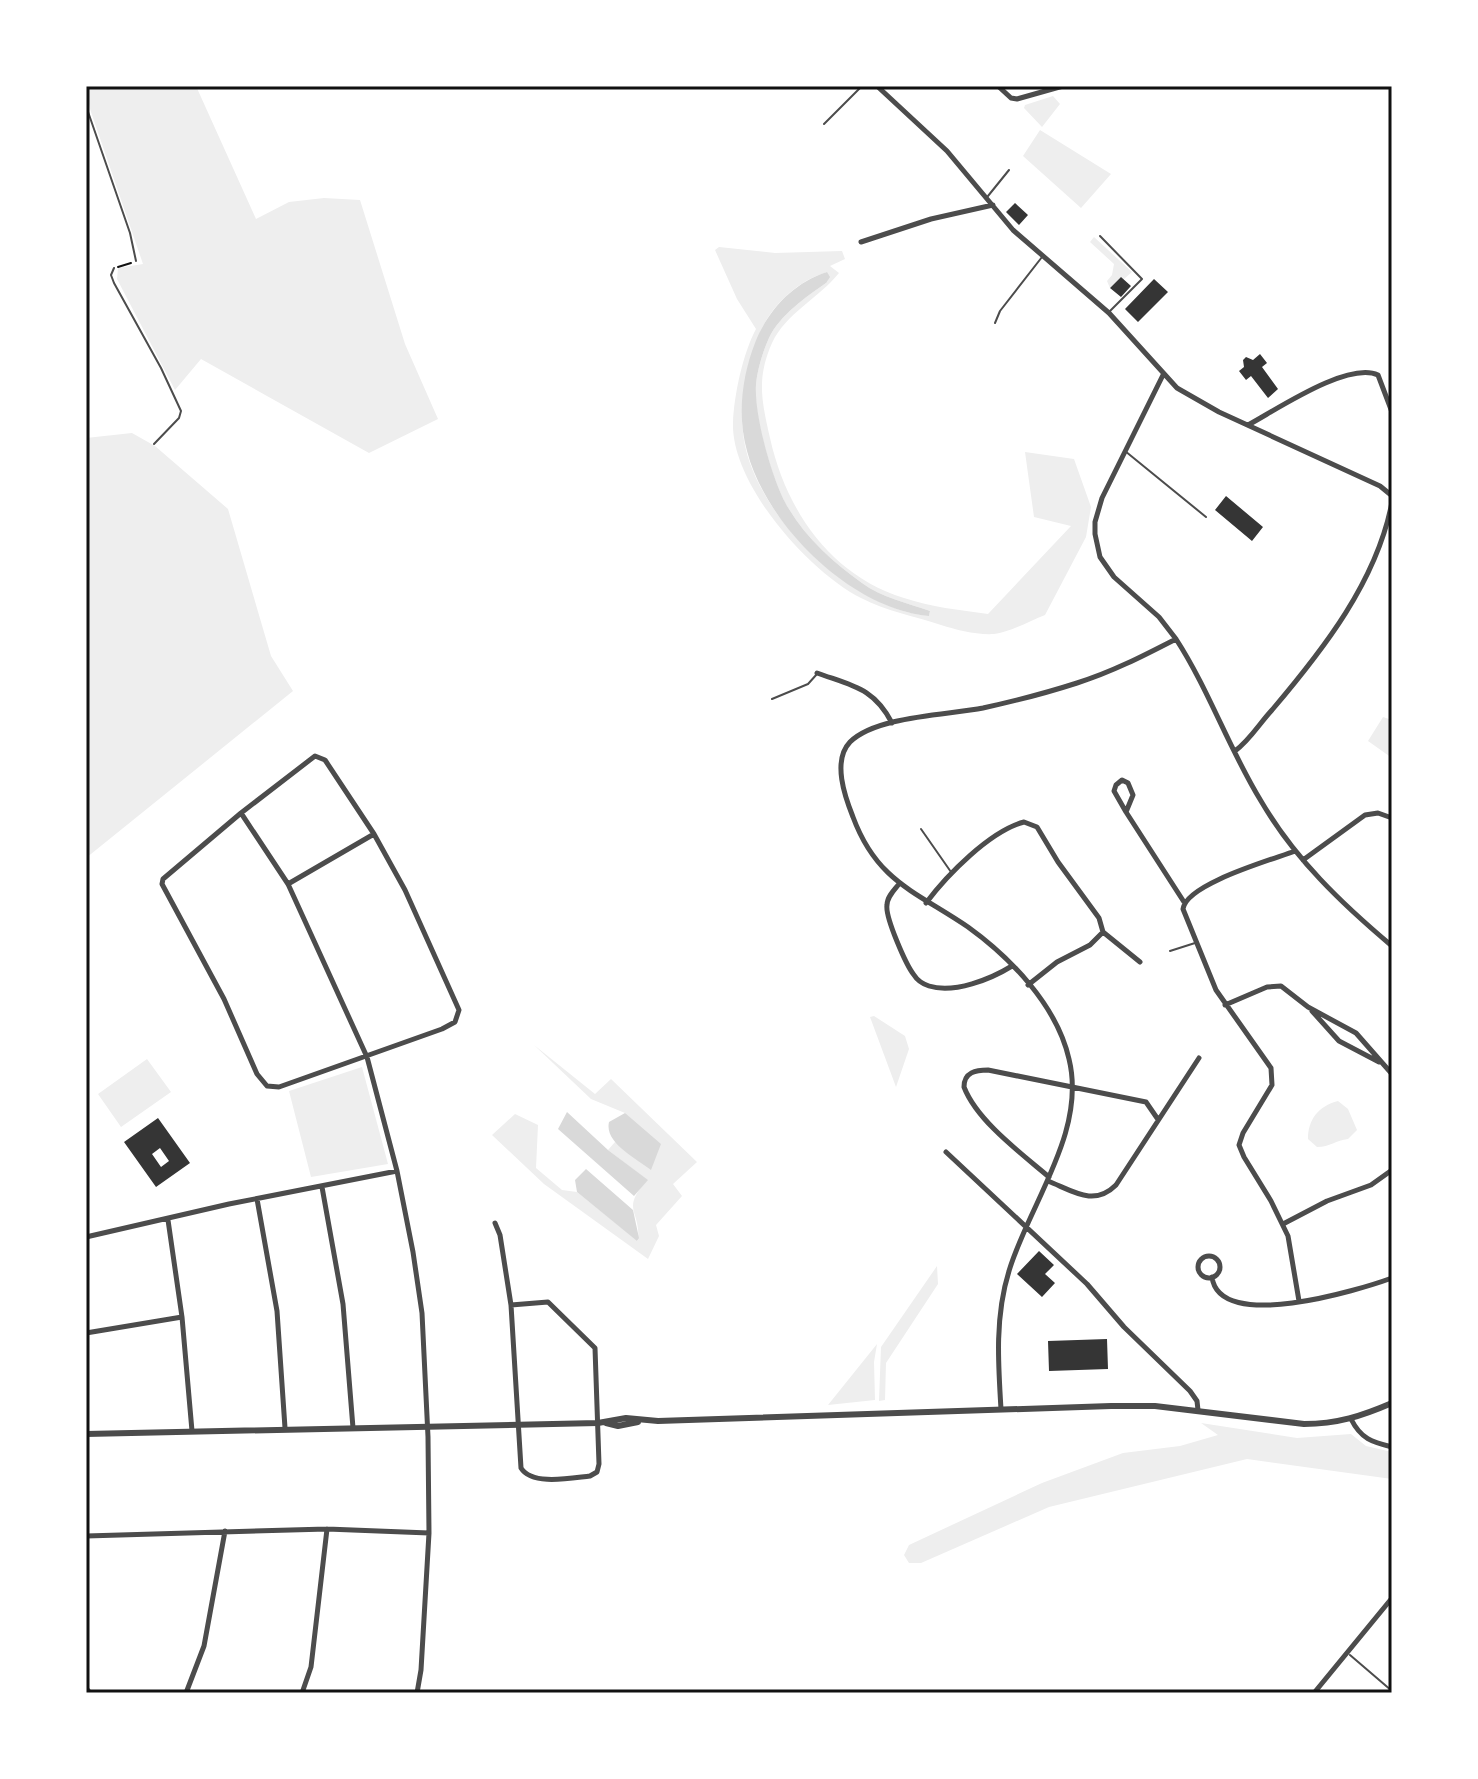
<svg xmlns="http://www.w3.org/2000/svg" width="1478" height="1779" viewBox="0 0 1478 1779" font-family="Figtree,sans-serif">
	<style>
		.green { fill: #eee; fill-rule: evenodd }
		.water { fill: #d9d9d9 }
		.building { fill: #353535; fill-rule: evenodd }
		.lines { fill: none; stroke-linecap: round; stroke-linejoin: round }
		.path { stroke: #111; stroke-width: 2 }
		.service { stroke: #4c4c4c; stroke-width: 2 }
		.minor { stroke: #4c4c4c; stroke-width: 5 }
		.tertiary { stroke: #4c4c4c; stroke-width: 6 }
		.neatline { fill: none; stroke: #111; stroke-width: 3 }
	</style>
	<rect width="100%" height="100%" fill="#fff"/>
	<!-- green -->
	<path class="green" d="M86,86H196L256,219L289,202L324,198L360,200L405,344L438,419L369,453L201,359L175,390L117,279L118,268L143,264L90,109Z
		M1053,96L1060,104L1042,127L1024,108L1025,105Z
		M1040,130L1111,174L1081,208L1023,156Z
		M1094,237L1132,272L1124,279L1121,277L1110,288L1107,281L1112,275L1114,264L1090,242Z
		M719,247L775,253L842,251L845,259L830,266L839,273C819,298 786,313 772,343C756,379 762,402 770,438C786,510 830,575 904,598C931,607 959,610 988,614L1071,526L1034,517L1025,452L1074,459L1091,507L1086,537L1045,615C1030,621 1010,632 994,634C976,635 957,630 941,625C914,616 886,611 861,598C809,572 731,484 733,423C734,395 743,353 756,329L737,299L715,250ZM827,272L826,283C806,297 780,315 769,338C763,351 757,371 756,385C753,415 773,484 789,509C807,539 834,563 862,583C881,597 907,603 930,611L929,616C850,609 751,512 743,433C740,401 746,366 758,337C769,308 796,281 827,272Z
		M132,433L155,446L228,509L271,656L293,691L86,858V438Z
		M1383,717L1392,720V758L1368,741Z
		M874,1016L905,1036L909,1049L896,1087L870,1017Z
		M534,1045L595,1094L611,1079L697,1162L673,1184L682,1196L656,1225L659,1236L648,1259L544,1184L492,1135L515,1114L538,1125L536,1168L562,1190L577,1192L638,1241C641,1209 620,1211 647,1180L608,1150L615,1142L651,1169L625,1113L591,1099Z
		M147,1059L171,1092L121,1127L98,1094Z
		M362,1067L388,1164L311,1177L289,1091Z
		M1338,1101L1348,1109L1357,1130L1348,1139C1336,1140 1330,1147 1317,1147L1308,1139C1308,1120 1318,1106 1338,1101Z
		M937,1266L938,1284L886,1363L885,1400L879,1401L881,1347Z
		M877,1344L874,1362L875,1400L828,1405Z
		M1201,1423L1297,1438L1351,1434L1366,1446L1392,1452V1479L1247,1459L1049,1507L921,1563H909L904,1555L909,1545L1042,1483L1123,1453L1180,1446L1218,1435Z"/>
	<!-- water -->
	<path class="water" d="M827,272L830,277L826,283C806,297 780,315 769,338C763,351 757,371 756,385C754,415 773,484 789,509C807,539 834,563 862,583C881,597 907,603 930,611L929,616C851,609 766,525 747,451C737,416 742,376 755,343C768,310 793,283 827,272Z
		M567,1112L608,1150L648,1180L634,1196L558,1129Z
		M625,1113L661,1144L651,1170C637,1159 604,1143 609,1122Z
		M586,1169L633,1210L639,1238L637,1241L577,1192L575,1180Z"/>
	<!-- building -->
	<path class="building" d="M1015,203L1028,215L1019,225L1006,212Z
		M1121,277L1131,286L1121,297L1110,288Z
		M1154,279L1168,292L1138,322L1125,309Z
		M1260,354L1267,363L1262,367L1278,389L1268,398L1251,376L1246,380L1239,371L1244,367L1243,360L1246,357L1253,360Z
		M1226,496L1263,527L1252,541L1215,510Z
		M158,1118L190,1163L156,1187L124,1142ZM160,1148L169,1161L161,1167L152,1154Z
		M1039,1251L1054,1265L1045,1274L1055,1283L1042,1297L1017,1274Z
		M1107,1339L1108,1369L1049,1371L1048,1341Z"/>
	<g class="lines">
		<!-- path -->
		<path class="path" d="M118,267L131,263"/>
		<!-- service -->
		<path class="service" d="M86,106L130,233L136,261
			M824,124L862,86
			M988,196L1009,170
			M1100,236L1142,279L1109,312
			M114,268L111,275L114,283L161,368L181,411L179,418L154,444
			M995,323L1000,311L1042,257
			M1125,451L1206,517
			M772,699L808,684L817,674
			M921,829L951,872
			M1170,951L1195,943
			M1350,1655L1392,1691"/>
		<!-- minor -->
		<path class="minor" d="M877,86L947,151L1013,230L1109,313L1177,388L1219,412L1380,486L1391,495
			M998,86L1011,98L1017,99L1063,86
			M861,242L931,219L993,205
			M1163,375L1102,498L1095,522V534L1100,557L1114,577L1159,617L1176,639C1209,690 1229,749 1261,801C1295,859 1341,903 1392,946
			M1248,425C1276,410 1348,361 1378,375L1392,412
			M817,673C853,686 874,688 892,723
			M1235,751C1250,740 1259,724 1272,710C1323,650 1377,581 1392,502
			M315,756L325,760L374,834L405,890L459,1010L455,1022L442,1029L279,1087L267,1086L257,1074L224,999L162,884L163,879L241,813Z
			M1126,812L1114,791L1116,785L1122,780L1128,783L1133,795L1126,812L1184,902
			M241,813L288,884L367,1057L397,1171L413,1252L422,1313L428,1437L429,1533L421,1670L417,1693
			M1295,851C1271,860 1186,884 1183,909L1216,990L1271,1068L1272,1085L1243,1133L1239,1145L1244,1157L1271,1201L1288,1236L1299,1301
			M1303,860L1365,815L1378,813L1392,818
			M288,884L374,834
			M899,884C894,890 887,897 887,905C885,917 906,965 914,975C917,980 923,984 929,986C954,994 991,979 1012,966
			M926,903C947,875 990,831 1024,822L1037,827L1058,862L1099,918L1103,932L1090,945L1057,962L1028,985
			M1103,932L1140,962
			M1225,1005L1267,987L1281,986L1308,1007L1356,1033L1392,1074
			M1312,1011L1339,1041L1379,1062
			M946,1152L1087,1284L1124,1327L1190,1391L1197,1401L1198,1410
			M1049,1177C1022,1154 977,1121 964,1087C964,1072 976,1070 988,1070L1146,1102L1157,1118
			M1048,1181C1073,1191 1094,1207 1116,1185L1199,1058
			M322,1187L343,1304L353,1428
			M257,1199L277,1311L285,1428
			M168,1220L182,1317L192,1431
			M495,1223L500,1235L511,1305L521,1468C532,1486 571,1478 590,1476L597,1472L599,1464L595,1348L548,1302L511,1305
			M1283,1224L1327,1201L1371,1185L1392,1170
			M86,1237L229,1204L397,1171
			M1198 1267a11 11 0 1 1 22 0a11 11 0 1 1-22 0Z
			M1212,1277C1219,1333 1359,1290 1392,1278
			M86,1333L182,1317
			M1001,1409C998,1362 995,1316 1009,1271C1029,1204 1087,1132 1069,1059C1057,1006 1011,958 968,927C917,892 877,882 853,817C845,797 832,761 850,742C876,716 947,715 983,708C1015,701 1046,693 1077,683C1112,672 1143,656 1176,639
			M1351,1419C1361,1439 1372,1442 1392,1447
			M86,1536L327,1529L429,1533
			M86,1688L90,1693
			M186,1693L204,1646L225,1531
			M302,1693L311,1667L327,1529
			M1314,1693L1392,1598"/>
		<!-- tertiary -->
		<path class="tertiary" d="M606,1423L618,1426L638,1422
			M86,1434L598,1423L626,1418L658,1421L1111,1406H1155L1304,1424C1337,1424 1362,1416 1392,1403"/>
	</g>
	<!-- border -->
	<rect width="1478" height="1779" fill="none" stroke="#ffffff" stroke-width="176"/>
	<rect x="88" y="88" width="1302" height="1603" class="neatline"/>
</svg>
